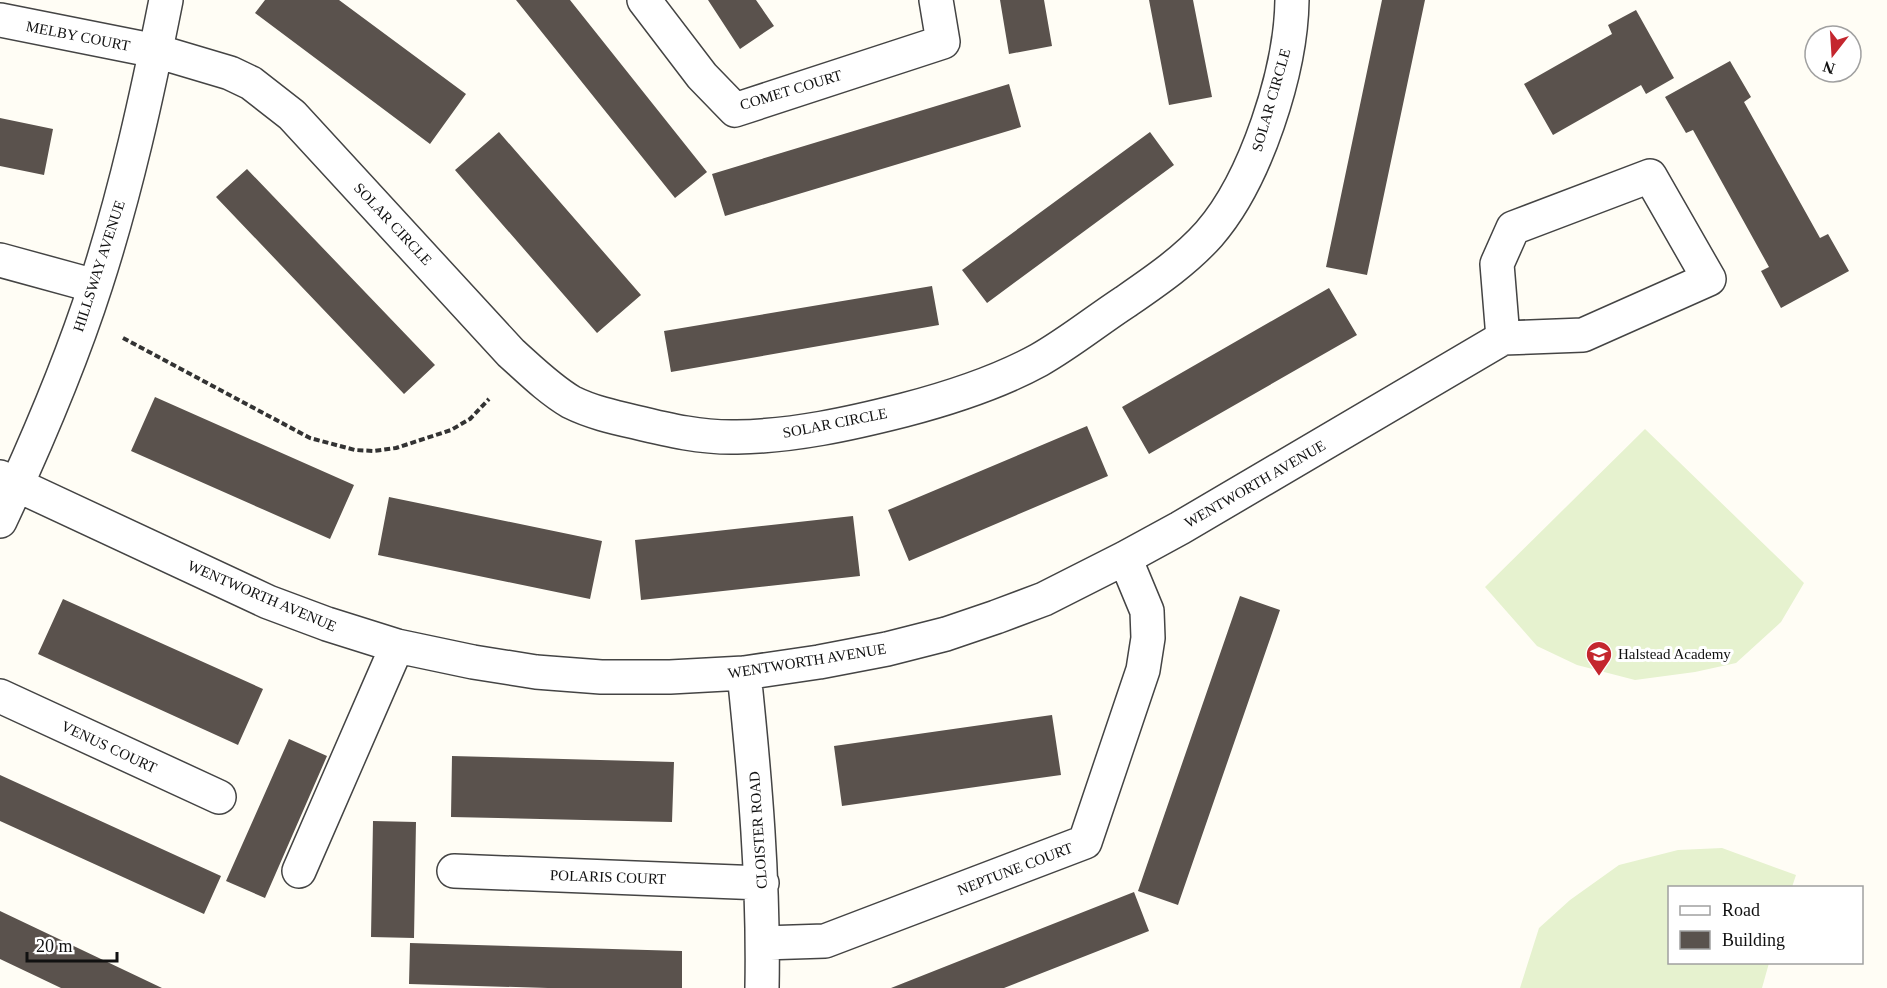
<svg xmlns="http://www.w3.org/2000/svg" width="1887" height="988" viewBox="0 0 1887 988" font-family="'Times New Roman',serif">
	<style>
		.pitch { fill: #e6f2cf }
		.building { fill: #5a524d }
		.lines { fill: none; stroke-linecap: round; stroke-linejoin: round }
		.minor-casing { stroke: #444; stroke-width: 36 }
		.path { stroke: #333; stroke-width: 4; stroke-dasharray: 6 3; stroke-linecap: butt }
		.minor { stroke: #fff; stroke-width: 33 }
		.labels { text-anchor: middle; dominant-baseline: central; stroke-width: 6; stroke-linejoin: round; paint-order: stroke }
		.street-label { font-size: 15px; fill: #111; stroke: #fff }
		.poi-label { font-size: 15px; fill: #111; stroke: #fff; text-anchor: start }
	</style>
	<rect width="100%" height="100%" fill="#fffdf5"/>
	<!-- pitch -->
	<path class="pitch" d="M1645,429L1804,583L1781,622L1736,663L1695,672L1635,680L1577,665L1537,646L1485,587Z
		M1722,848L1796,875L1792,887L1670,888V962L1769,963L1762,988H1520L1539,928L1570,900L1619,865L1678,850Z"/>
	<!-- building -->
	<path class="building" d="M265,0H339L466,94L430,144L255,13Z
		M516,0H570L707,172L675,198Z
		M708,0H756L774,26L740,49Z
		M1000,0H1044L1052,46L1009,54Z
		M1149,0H1193L1212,97L1169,105Z
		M1382,0H1425L1367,275L1326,267Z
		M1636,10L1674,78L1646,94L1641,85L1553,135L1524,84L1612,34L1608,25Z
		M1730,61L1751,97L1744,102L1820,238L1828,234L1849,271L1781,308L1761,271L1769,267L1693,130L1686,133L1665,97Z
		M1009,84L1021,127L725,216L712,174Z
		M0,118L53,129L44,175L0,166Z
		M499,132L641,295L597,333L455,170Z
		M1150,132L1174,165L987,303L962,270Z
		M247,169L435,365L404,394L216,197Z
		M932,286L939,325L671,372L664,331Z
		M1329,288L1357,335L1149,454L1122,407Z
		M155,397L354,485L330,539L131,451Z
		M1087,426L1108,476L909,561L888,510Z
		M389,497L602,541L590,599L378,555Z
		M853,516L860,576L641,600L635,540Z
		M1240,596L1280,610L1178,905L1138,891Z
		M63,599L263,689L238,745L38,654Z
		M1052,715L1061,775L842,806L834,746Z
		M289,739L327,756L265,898L226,881Z
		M452,756L674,762L672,822L451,817Z
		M0,775L221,876L204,914L0,821Z
		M373,821L416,822L414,938L371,937Z
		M1134,892L1149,931L1004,988H891Z
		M0,911L162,988H61L0,959Z
		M410,943L682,951V988H548L409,984Z"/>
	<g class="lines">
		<!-- minor casing -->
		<g class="minor-casing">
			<path id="minor" d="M644,0L702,76L735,110L943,42L936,0
				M0,20L156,51L230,73L251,83L292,115L511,353C530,370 549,389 571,402C591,412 613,417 635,422C668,430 702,438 737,437C794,436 849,424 904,410C950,398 997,383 1039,360C1069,343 1096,321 1125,302C1154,282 1185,261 1209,234C1256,180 1291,71 1292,0
				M0,260L95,286
				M0,477L268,602L327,624L397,646L473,662L536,672L601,677H670L744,673L819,662L887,649L946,634L996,617L1044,599L1125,558L1180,528L1503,338L1583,335L1709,279L1650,176L1513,228L1497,264L1503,338
				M0,521C36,444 70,365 96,284C126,191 147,96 166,0
				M744,673C755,778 764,883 762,988
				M0,696L219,797
				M299,871L397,646
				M454,871L762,883
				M763,943L825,941L1085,842L1143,670L1148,638L1147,611L1125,558"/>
		</g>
		<!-- path -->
		<path class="path" d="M123,338L310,438L355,450L374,451L396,448L451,430L470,419L489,399"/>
		<!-- minor -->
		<use href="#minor" class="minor"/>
	</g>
	<!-- icons -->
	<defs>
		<g id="school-pin" transform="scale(1.35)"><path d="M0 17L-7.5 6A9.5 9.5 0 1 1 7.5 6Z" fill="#c4262e" stroke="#fff"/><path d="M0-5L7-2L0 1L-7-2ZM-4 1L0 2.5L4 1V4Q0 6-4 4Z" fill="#fff"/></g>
	</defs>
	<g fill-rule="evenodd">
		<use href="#school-pin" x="1599" y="654"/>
	</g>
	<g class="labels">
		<!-- street labels -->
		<g class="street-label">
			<text transform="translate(78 36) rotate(11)">MELBY COURT</text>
			<text transform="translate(791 90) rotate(-17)">COMET COURT</text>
			<text transform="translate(1271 100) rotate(-74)">SOLAR CIRCLE</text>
			<text transform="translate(393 224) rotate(47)">SOLAR CIRCLE</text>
			<text transform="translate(99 266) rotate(-72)">HILLSWAY AVENUE</text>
			<text transform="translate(835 423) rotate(-11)">SOLAR CIRCLE</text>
			<text transform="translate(1255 484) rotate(-30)">WENTWORTH AVENUE</text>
			<text transform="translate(262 596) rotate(23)">WENTWORTH AVENUE</text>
			<text transform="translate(807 661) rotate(-9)">WENTWORTH AVENUE</text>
			<text transform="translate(109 747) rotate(25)">VENUS COURT</text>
			<text transform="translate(758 830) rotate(-94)">CLOISTER ROAD</text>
			<text transform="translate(1015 869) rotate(-21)">NEPTUNE COURT</text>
			<text transform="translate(608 877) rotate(2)">POLARIS COURT</text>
		</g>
		<!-- poi labels -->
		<g class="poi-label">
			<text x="1618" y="654">Halstead Academy</text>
		</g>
	</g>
	<!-- legend -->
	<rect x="1668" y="886" width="195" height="78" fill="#ffffff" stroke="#a0a0a0" stroke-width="1.5"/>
	<rect x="1680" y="906" width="30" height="9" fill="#ffffff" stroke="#a0a0a0" stroke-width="1.5"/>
	<text x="1722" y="916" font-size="18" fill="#111111">Road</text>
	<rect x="1680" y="931" width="30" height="18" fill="#5a524d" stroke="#a0a0a0" stroke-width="1.5"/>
	<text x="1722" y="946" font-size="18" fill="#111111">Building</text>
	<!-- north arrow -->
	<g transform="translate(1833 54) rotate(197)"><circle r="28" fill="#ffffff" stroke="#a0a0a0" stroke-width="1.5"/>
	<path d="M0-4.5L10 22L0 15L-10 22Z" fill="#c4262e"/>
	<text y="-9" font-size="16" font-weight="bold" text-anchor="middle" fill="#111111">N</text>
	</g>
	<!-- scale -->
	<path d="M27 952v9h90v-9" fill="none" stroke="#111111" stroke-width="3"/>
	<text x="36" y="952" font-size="18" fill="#111111" stroke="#ffffff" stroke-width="4.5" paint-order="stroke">20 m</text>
</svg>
